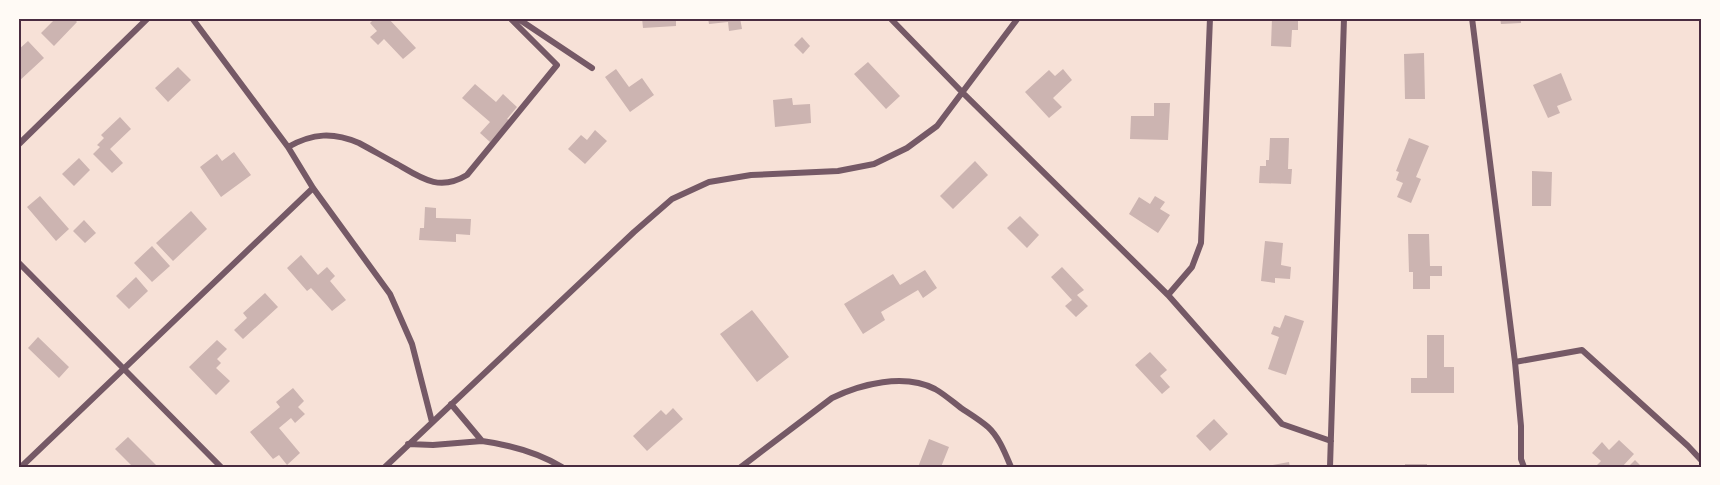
<svg xmlns="http://www.w3.org/2000/svg" width="1720" height="485" viewBox="0 0 1720 485" font-family="Mulish,sans-serif">
	<style>
		.building { fill: #ccb4b1 }
		.lines { fill: none; stroke-linecap: round; stroke-linejoin: round }
		.minor { stroke: #755966; stroke-width: 6 }
		.neatline { fill: none; stroke: #4a2c40; stroke-width: 2 }
	</style>
	<rect width="100%" height="100%" fill="#f7e1d7"/>
	<!-- building -->
	<path class="building" d="M56,18H73L77,22L54,46L41,33Z
		M375,18H388L416,48L403,59L384,39L378,45L370,37L377,31L370,23Z
		M642,18H676V26L643,28Z
		M708,18H740L742,29L729,31L728,22L709,24Z
		M1272,18H1292V20H1298V30H1292L1291,47L1271,46Z
		M1500,18H1521V23L1501,24Z
		M802,37L810,46L803,54L794,45Z
		M28,41L44,58L18,82V50Z
		M1424,53L1425,99H1405L1404,54Z
		M868,62L900,96L886,109L854,74Z
		M178,67L191,80L168,102L155,88Z
		M616,69L629,87L642,78L654,95L630,112L605,77Z
		M1063,69L1072,80L1053,98L1062,107L1049,118L1025,92L1049,70L1055,76Z
		M1561,73L1572,100L1557,106L1560,113L1548,118L1533,85Z
		M475,84L496,102L503,94L517,107L507,119L509,120L490,142L480,133L490,122L462,98Z
		M792,98L793,105L810,104L811,123L775,127L773,100Z
		M1154,103H1170L1168,140L1130,139L1131,116H1154Z
		M120,117L131,129L110,149L123,163L112,173L93,154L100,147L97,145L104,138L101,135Z
		M595,130L607,141L585,164L568,149L581,135L587,140Z
		M1270,138H1289L1288,169H1292L1291,184L1259,183L1260,166H1266V160H1269Z
		M1409,138L1429,146L1416,177L1421,179L1411,203L1397,197L1403,183L1396,180L1399,172L1396,171Z
		M234,152L251,175L221,197L200,167L217,154L222,161Z
		M79,158L90,170L74,186L62,174Z
		M975,161L988,175L953,209L940,196Z
		M1532,171L1552,172L1551,206H1532Z
		M40,196L69,229L56,241L27,207Z
		M1155,196L1165,202L1160,209L1170,215L1158,233L1129,214L1139,197L1150,204Z
		M425,207L436,208V218L471,219L470,235L456,234V242L419,240L420,228H424Z
		M191,211L207,229L173,261L156,243Z
		M1020,216L1039,235L1027,248L1007,228Z
		M84,220L96,233L85,243L73,231Z
		M1408,234H1429L1430,266H1442V276H1430V289H1413V272H1409Z
		M1265,241L1283,243L1281,265L1291,267L1290,279L1275,278V283L1261,281Z
		M152,246L170,266L152,282L134,263Z
		M301,255L318,275L327,267L335,276L330,281L346,300L332,311L311,288L307,291L287,268Z
		M1062,267L1084,290L1077,295L1088,306L1076,317L1065,306L1072,300L1051,277Z
		M925,270L937,288L923,298L918,290L881,312L885,320L863,334L844,304L893,274L900,285Z
		M136,277L148,291L129,309L116,296Z
		M265,293L278,307L243,339L234,330L247,318L243,313Z
		M752,310L789,357L757,382L720,334Z
		M1285,315L1304,321L1286,375L1268,369L1279,337L1271,334L1274,326L1280,328Z
		M1427,335H1444V367H1454V393H1411V378H1427Z
		M38,337L69,367L59,378L28,348Z
		M217,340L227,349L217,359L221,363L216,368L230,381L216,395L189,367Z
		M1150,352L1167,370L1160,376L1170,387L1162,394L1135,365Z
		M293,388L304,401L298,407L305,414L295,423L291,418L279,428L300,453L287,465L279,455L273,459L250,432L280,407L276,402Z
		M673,408L683,419L647,451L633,436L661,410L666,415Z
		M1214,419L1228,434L1210,451L1196,436Z
		M128,437L158,467H133L115,449Z
		M929,439L949,447L941,467H918Z
		M1619,440L1634,454L1622,467H1595L1601,461L1592,453L1602,442L1609,450Z
		M1635,460L1641,466L1640,467H1628Z
		M1289,462L1290,467H1267V466Z
		M1405,464H1427V467H1405Z"/>
	<g class="lines">
		<!-- minor -->
		<path class="minor" d="M192,18L288,147L313,188L390,294L412,344L432,422
			M517,18L592,68
			M890,18L962,92L1168,295L1282,424L1331,441
			M1472,18L1515,362L1521,426V459L1524,467
			M18,145L148,18
			M288,147C313,133 333,132 359,143C372,150 384,157 397,164C421,178 439,192 467,175L557,65L510,18
			M18,262L221,467
			M1168,295L1192,267L1201,243L1210,18
			M1515,362L1582,350L1688,446L1702,461
			M451,404L482,441C511,445 537,452 562,467
			M408,444L433,445L482,441
			M21,467L313,188
			M385,467L634,232L672,199L709,182L751,175L838,171L874,164L907,148L937,126L1018,18
			M741,467L832,398C861,384 904,373 935,389C944,394 953,402 961,408C970,414 980,420 988,427C999,437 1005,453 1011,467
			M1330,467L1344,18"/>
	</g>
	<!-- border -->
	<rect width="1720" height="485" fill="none" stroke="#fffaf5" stroke-width="39"/>
	<rect x="20" y="20" width="1680" height="446" class="neatline"/>
</svg>
